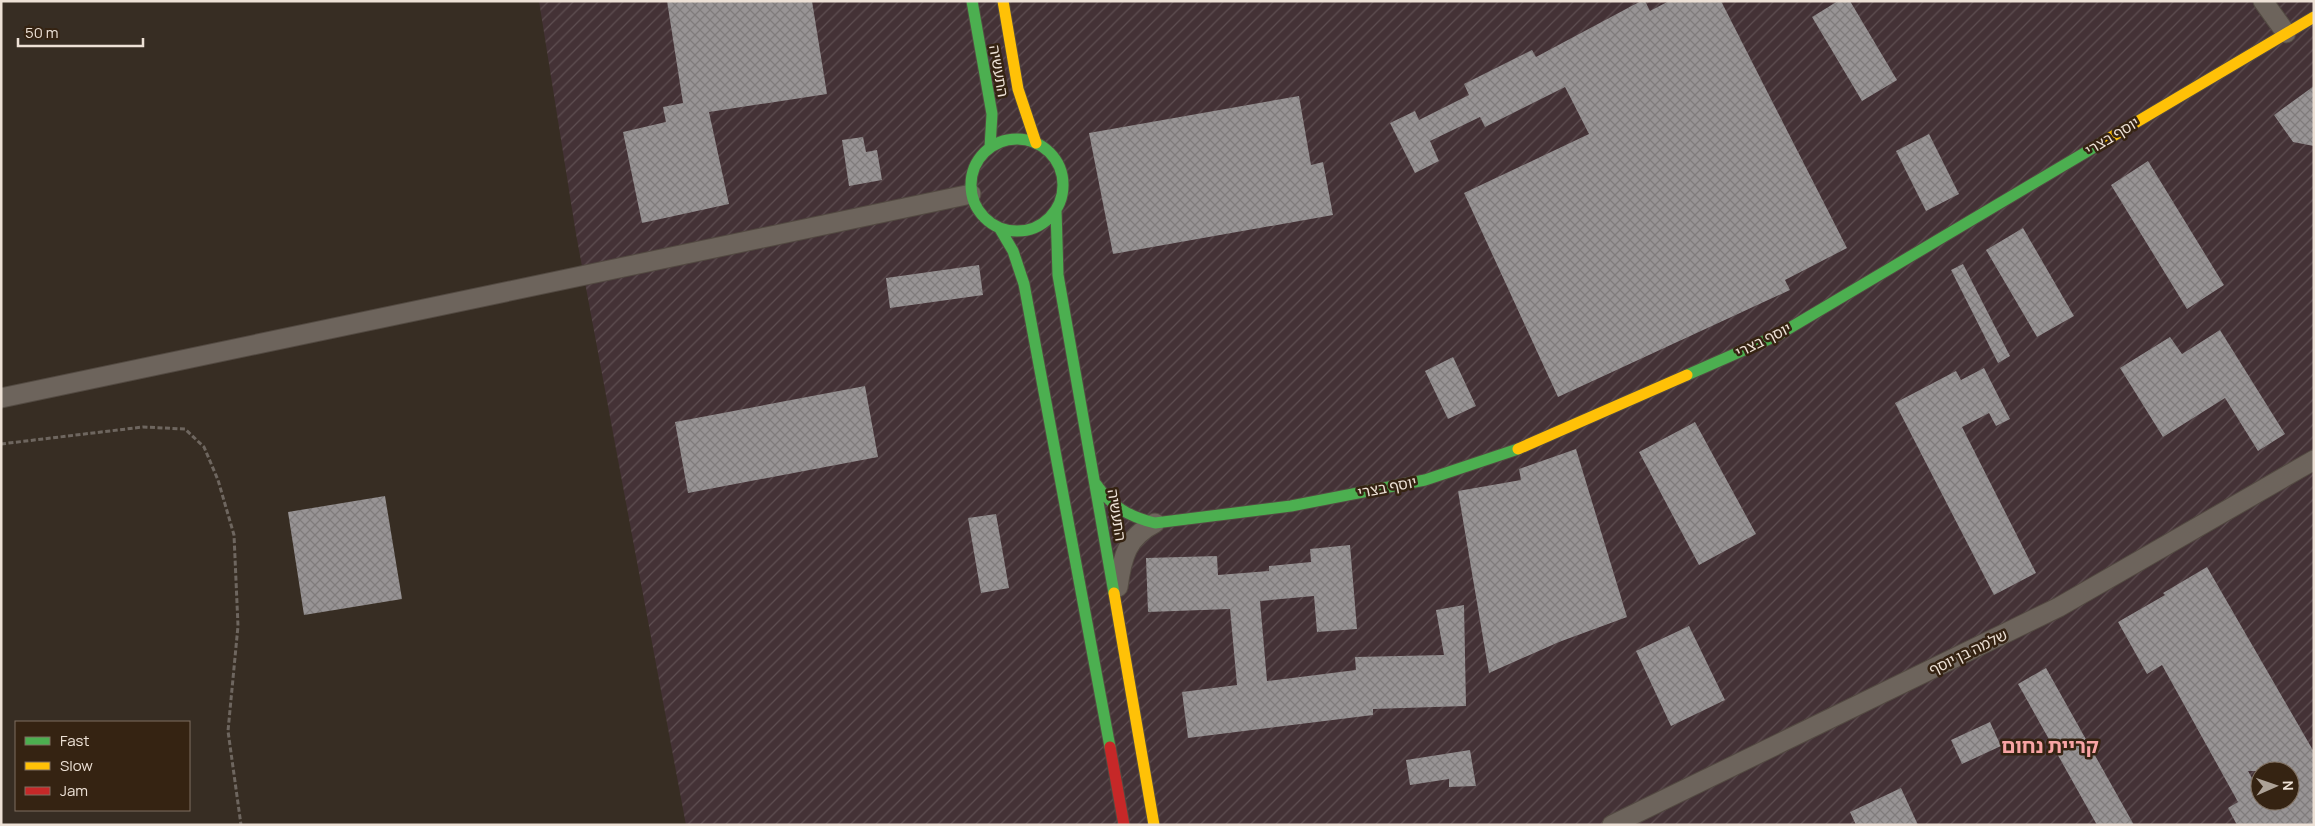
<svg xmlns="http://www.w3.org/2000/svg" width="2315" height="826" viewBox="0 0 2315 826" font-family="Manrope,'Noto Sans Hebrew',sans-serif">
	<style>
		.industrial { fill: url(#industrial-furrows); fill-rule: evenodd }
		.building { fill: url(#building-cross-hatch); fill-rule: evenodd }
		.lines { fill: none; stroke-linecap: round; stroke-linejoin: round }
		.street-casing { stroke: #534a42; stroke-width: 21 }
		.fast-casing { stroke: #534a42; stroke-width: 13 }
		.slow-casing { stroke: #534a42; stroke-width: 13 }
		.jam-casing { stroke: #534a42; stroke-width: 13 }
		.path { stroke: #6e665f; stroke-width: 3; stroke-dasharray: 5 2.5; stroke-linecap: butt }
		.street { stroke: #6d645c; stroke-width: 19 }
		.fast { stroke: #4caf50; stroke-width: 11 }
		.slow { stroke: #ffc107; stroke-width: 11 }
		.jam { stroke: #c62828; stroke-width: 11 }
		.labels { text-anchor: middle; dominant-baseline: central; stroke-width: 5; stroke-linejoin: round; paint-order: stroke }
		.street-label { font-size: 15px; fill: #ede1d6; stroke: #352312 }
		.district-label { font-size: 20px; font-weight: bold; fill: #f8a4a5; stroke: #352312 }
	</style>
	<defs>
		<pattern id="industrial-furrows" width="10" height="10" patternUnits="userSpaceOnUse" patternTransform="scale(1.25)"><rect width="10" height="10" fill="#443236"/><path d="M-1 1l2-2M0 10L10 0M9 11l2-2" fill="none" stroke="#5f4f52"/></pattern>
		<pattern id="building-cross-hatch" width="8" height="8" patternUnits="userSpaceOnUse" patternTransform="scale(1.25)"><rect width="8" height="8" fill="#989495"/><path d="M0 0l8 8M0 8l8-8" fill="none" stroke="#807c7c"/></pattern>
	</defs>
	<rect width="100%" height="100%" fill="#372d23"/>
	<!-- industrial -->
	<path class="industrial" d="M539,1H2314V825H686L576,234ZM2260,771H2290V801H2260Z"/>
	<!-- building -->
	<path class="building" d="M667,1H812L827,94L709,112L729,204L642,223L623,132L666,122L663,107L683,103Z
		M1641,1H1645L1650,11L1669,1H1721L1847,248L1785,280L1790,290L1558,397L1464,193L1589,134L1565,87L1485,127L1480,117L1430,141L1439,161L1415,173L1390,123L1415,111L1419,120L1469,95L1464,84L1532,50L1536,57Z
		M1838,1H1850L1897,80L1862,101L1812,17Z
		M2314,86V146L2293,142L2274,115Z
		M1299,96L1311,165L1323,162L1333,215L1113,254L1089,133Z
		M1929,134L1959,194L1926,211L1896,151Z
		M863,137L866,152L877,150L882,180L849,186L842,140Z
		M2148,161L2224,285L2187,309L2111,185Z
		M2023,228L2074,316L2037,337L1986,250Z
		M1963,264L2010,356L1998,363L1951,270Z
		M979,265L983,295L890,308L886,278Z
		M2220,330L2285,434L2258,451L2225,398L2163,437L2120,368L2170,337L2182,354Z
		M1453,357L1476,406L1448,419L1425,371Z
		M1984,368L2010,419L1996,426L1989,413L1962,427L2036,573L1994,595L1895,403L1956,371L1961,380Z
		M865,386L878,457L688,493L675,422Z
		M1695,422L1756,534L1699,565L1639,452Z
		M1576,449L1627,617L1559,642L1489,673L1458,491L1521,480L1519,469Z
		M385,496L402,599L304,615L288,512Z
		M996,514L1009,588L981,593L968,518Z
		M1350,545L1357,629L1317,632L1314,596L1260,601L1267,681L1356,670L1355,657L1444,655L1436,610L1464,605L1466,706L1373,709V715L1188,738L1182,692L1237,685L1230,609L1148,612L1146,558L1217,556L1218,575L1269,571V566L1311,562L1310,549Z
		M2207,567L2314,752V825H2237L2228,808L2238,802L2162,665L2147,674L2118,622L2165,595L2163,593ZM2248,771H2290V801H2260V792Z
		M1689,626L1725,700L1671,726L1636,651Z
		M2046,668L2134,825H2097L2018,684Z
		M1990,722L2001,746L1962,764L1951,740Z
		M1470,750L1476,786L1449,787V779L1410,785L1406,760Z
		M1901,788L1918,825H1856L1850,812Z"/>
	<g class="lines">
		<!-- street casing -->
		<g class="street-casing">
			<path id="street" d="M2263,1L2286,33
				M1,398L971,194
				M1118,587C1122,557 1127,537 1155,523
				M1612,825L2059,607L2314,460"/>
		</g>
		<!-- fast casing -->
		<g class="fast-casing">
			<path id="fast" d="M972,1L992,114L990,147
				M971 185a46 46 0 1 1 92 0a46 46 0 1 1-92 0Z
				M1056,210L1058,275L1114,593
				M1000,229L1013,251L1024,284L1110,747
				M1687,375L1778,335L2108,139
				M1096,484C1111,506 1129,517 1155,523L1291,506L1425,480L1518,449"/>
		</g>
		<!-- slow casing -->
		<g class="slow-casing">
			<path id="slow" d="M1003,1L1018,89L1036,143
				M2108,139L2314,17
				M1518,449L1687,375
				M1114,593L1154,825"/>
		</g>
		<!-- jam casing -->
		<g class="jam-casing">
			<path id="jam" d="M1110,747L1124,825"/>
		</g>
		<!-- path -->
		<path class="path" d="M1,444L143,427L185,429L204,447L218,480L234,535L238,626L228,731L241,825"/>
		<!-- street -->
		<use href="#street" class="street"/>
		<!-- fast -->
		<use href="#fast" class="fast"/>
		<!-- slow -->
		<use href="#slow" class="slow"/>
		<!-- jam -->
		<use href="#jam" class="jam"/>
	</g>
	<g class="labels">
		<!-- street labels -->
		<g class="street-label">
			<text transform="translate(999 71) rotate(80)">התעשיה</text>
			<text transform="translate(2112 136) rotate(-31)">יוסף בצרי</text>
			<text transform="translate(1763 340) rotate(-26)">יוסף בצרי</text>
			<text transform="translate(1387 487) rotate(-11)">יוסף בצרי</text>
			<text transform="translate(1117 515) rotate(81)">התעשיה</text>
			<text transform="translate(1968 652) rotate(-26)">שלמה בן יוסף</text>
		</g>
		<!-- district labels -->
		<g class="district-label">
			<text x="2050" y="745">קריית נחום</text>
		</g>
	</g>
	<!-- border -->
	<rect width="2315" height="826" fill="none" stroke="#ede1d6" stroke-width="5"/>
	<!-- legend -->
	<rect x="15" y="721" width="175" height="90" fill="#352312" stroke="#7f6f60"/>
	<rect x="25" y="737" width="25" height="8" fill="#4caf50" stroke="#7f6f60"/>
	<text x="60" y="746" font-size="15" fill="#ede1d6">Fast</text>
	<rect x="25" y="762" width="25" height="8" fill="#ffc107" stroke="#7f6f60"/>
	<text x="60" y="771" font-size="15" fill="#ede1d6">Slow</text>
	<rect x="25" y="787" width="25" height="8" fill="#c62828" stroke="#7f6f60"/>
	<text x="60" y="796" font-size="15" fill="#ede1d6">Jam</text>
	<!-- north arrow -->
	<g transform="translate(2275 786) rotate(88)"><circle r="24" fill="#352312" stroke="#7f6f60"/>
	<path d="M0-4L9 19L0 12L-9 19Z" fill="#ada297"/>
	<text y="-8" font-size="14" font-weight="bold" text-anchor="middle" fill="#ede1d6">N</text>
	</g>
	<!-- scale -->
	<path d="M18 38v8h125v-8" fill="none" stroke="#ede1d6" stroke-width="2.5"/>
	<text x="25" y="38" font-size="15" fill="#ede1d6" stroke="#352312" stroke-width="4" paint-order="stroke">50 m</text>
</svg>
